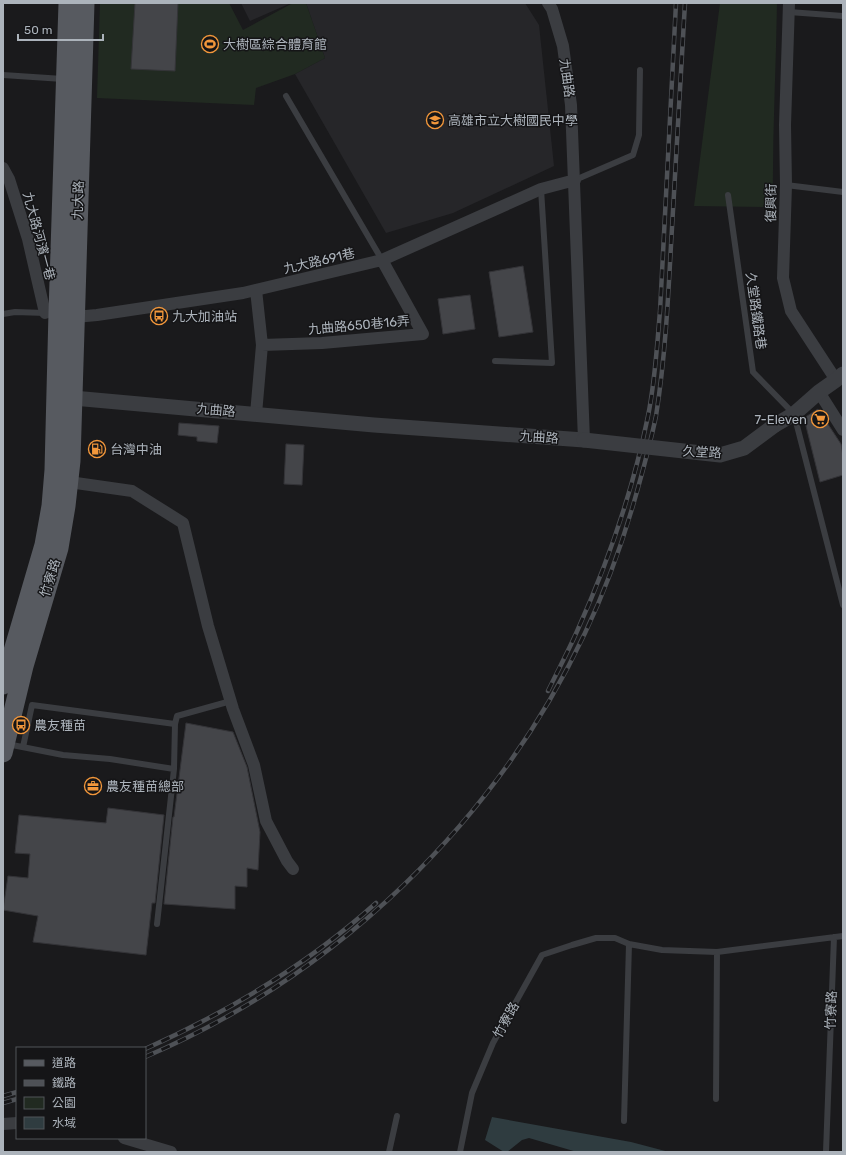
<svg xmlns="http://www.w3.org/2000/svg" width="846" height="1155" viewBox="0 0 846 1155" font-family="Rubik,'Noto Sans TC',sans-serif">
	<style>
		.built { fill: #262629 }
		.green { fill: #212a21 }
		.water { fill: #2f3c40 }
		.building { fill: #444549; stroke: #343438 }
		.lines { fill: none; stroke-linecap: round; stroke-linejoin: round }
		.service { stroke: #3b3d41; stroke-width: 6 }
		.minor { stroke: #3b3d41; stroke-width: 12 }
		.tertiary { stroke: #3b3d41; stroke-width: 15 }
		.primary { stroke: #575a60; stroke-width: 19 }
		.rail-casing { stroke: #4e5156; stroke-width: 4.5 }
		.rail { stroke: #151517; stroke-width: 3; stroke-dasharray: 9; stroke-linecap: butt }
		.tertiary-bridge { stroke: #3b3d41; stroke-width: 15 }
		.labels { text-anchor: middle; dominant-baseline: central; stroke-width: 3; stroke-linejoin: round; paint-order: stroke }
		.poi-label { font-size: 13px; fill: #acb3bb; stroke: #151517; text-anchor: start }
		.street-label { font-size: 13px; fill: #acb3bb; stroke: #151517 }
	</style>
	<rect width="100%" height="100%" fill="#1a1a1c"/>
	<!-- built -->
	<path class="built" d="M241,3H291L250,21Z
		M306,3H525L539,25L554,166L453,213L386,233L295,74L325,58Z"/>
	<!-- green -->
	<path class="green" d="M100,3H229L243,30L293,3H306L325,58L295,74L256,88L254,105L97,98Z
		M720,3H777C776,71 772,139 773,207L694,206Z"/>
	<!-- water -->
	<path class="water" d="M492,1117L631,1142L669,1152H577L529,1138L522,1140L507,1152H504L485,1140Z"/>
	<!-- building -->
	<path class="building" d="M135,3H178L175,71L131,69Z
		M523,266L533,332L499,337L489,272Z
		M470,295L475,329L443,334L438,299Z
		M818,409L841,444L843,456V475L820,482L804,418Z
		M179,423L219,426L217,443L197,441V437L178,435Z
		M286,444L304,445L302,485L284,484Z
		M186,723L233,732L247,767L260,832L258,870L247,868V887L235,886V909L164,904L173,817H174Z
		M108,808L164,815L155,903H152L146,955L33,942L38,916L3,910L8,876L28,878L30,854L15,853L19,815L106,823Z"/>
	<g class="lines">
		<!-- service -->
		<path class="service" d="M789,12L843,16
			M3,75L63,79
			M286,96L382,260
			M575,180L633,155L639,135L640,70
			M786,185L843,192
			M728,195L753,372L794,414L843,605
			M3,314L15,312L46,313
			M495,361L552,363L541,189
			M175,724L177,716L231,701
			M7,744L63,755L110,759L174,769
			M23,747L32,705L175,724L174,769L157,924
			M716,1099L717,952
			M624,1121L629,944
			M389,1152L397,1116
			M460,1152L472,1093L493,1043L542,955L572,945L596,938H615L629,944L662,950L717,952L843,936
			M826,1152L834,937"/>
		<!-- minor -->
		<path class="minor" d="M548,3L552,9L563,46L571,105L584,440
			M789,3L785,125L786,185L783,278L791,311L836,380
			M3,168L9,179L28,239L45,313
			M70,315L75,317L97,315L243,293L382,260L541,189L575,180
			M262,345L322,343L423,334L382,260
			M819,392L843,430
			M256,414L262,345L256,290
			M69,482L132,491L183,523L208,626L233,709L254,765L266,821L287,861L293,869
			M3,1124L17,1123
			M124,1138L171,1152"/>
		<!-- tertiary -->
		<path class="tertiary" d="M62,397L374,425L584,440
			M775,425L794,414L819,392L836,380L843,374"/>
		<!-- primary -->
		<path class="primary" d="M3,685L44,545L51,506L54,470L58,312L68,3
			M3,753L24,666L59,548L66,506L71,461L85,3"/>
		<!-- rail casing -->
		<g class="rail-casing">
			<path id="rail" d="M548,691C558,670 569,650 578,629C609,560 633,490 648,416C655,382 657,346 660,311L676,3
				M145,1049C228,1012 308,964 376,903
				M145,1057C337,975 496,822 585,633C605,591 621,547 634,502C642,474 650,445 656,416C665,359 668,302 671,245C676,164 680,84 685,3
				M3,1096L17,1092
				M3,1103L17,1099"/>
		</g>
		<!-- rail -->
		<use href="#rail" class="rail"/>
		<!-- tertiary-bridge -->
		<path class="tertiary-bridge" d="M584,440L720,455L744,448L775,425"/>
	</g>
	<!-- icons -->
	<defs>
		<g id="stadium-ring" transform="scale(0.9)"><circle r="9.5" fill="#151517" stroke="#f2973b" stroke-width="1.5"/><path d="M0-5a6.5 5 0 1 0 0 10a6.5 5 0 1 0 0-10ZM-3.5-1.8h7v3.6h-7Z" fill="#f2973b"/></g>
		<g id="school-ring" transform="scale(0.9)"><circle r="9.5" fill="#151517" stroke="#f2973b" stroke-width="1.5"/><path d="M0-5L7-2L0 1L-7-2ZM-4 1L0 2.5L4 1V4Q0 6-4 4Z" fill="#f2973b"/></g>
		<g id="bus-ring" transform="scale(0.9)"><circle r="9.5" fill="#151517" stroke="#f2973b" stroke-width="1.5"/><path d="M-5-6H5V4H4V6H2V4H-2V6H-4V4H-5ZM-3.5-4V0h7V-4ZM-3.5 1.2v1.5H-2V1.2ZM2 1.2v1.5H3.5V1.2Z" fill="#f2973b"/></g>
		<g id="supermarket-ring" transform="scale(0.9)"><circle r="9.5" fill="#151517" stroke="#f2973b" stroke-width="1.5"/><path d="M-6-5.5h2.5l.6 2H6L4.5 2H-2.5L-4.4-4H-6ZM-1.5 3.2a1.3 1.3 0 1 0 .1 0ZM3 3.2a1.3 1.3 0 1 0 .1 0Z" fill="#f2973b"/></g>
		<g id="fuel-ring" transform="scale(0.9)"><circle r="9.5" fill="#151517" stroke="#f2973b" stroke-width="1.5"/><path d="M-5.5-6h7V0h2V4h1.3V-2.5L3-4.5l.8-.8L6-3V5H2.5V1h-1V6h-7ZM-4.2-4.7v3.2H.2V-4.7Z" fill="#f2973b"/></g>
		<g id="office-ring" transform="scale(0.9)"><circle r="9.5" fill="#151517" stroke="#f2973b" stroke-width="1.5"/><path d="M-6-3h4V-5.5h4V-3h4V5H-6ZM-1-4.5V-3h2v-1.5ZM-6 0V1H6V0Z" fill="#f2973b"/></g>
	</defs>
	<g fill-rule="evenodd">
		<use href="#stadium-ring" x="210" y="44"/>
		<use href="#school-ring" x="435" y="120"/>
		<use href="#bus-ring" x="159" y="316"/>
		<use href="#supermarket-ring" x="820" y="419"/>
		<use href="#fuel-ring" x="97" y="449"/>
		<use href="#bus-ring" x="21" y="725"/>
		<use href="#office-ring" x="93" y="786"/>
	</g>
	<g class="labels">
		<!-- poi labels -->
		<g class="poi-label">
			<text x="223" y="44">大樹區綜合體育館</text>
			<text x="448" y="120">高雄市立大樹國民中學</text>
			<text x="172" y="316">九大加油站</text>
			<text x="807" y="419" text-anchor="end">7-Eleven</text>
			<text x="110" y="449">台灣中油</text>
			<text x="34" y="725">農友種苗</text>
			<text x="106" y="786">農友種苗總部</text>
		</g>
		<!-- street labels -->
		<g class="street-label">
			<text transform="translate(567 78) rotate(82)">九曲路</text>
			<text transform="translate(78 200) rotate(-88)">九大路</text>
			<text transform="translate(771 203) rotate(-89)">復興街</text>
			<text transform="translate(39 236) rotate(75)">九大路河濱一巷</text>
			<text transform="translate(319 261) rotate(-13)">九大路691巷</text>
			<text transform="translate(756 311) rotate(82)">久堂路鐵路巷</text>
			<text transform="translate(359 325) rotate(-5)">九曲路650巷16弄</text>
			<text transform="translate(216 410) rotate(5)">九曲路</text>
			<text transform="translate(539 437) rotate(4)">九曲路</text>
			<text transform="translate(702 452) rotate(3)">久堂路</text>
			<text transform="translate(50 578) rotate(-73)">竹寮路</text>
			<text transform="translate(831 1010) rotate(-88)">竹寮路</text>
			<text transform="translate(506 1020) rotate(-61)">竹寮路</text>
		</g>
	</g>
	<!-- border -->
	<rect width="846" height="1155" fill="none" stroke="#acb3bb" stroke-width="8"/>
	<!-- legend -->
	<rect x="16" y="1047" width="130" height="92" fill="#151517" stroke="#515459"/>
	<rect x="24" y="1060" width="20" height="6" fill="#575a60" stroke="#515459"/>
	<text x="52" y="1067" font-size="12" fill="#acb3bb">道路</text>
	<rect x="24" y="1080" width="20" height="6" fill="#4e5156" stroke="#515459"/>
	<text x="52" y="1087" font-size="12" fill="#acb3bb">鐵路</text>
	<rect x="24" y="1097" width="20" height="12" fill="#212a21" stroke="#515459"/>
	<text x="52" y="1107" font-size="12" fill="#acb3bb">公園</text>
	<rect x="24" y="1117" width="20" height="12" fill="#2f3c40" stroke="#515459"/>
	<text x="52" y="1127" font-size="12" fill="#acb3bb">水域</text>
	<!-- scale -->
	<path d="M18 34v6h85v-6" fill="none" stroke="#acb3bb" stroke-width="2"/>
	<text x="24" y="34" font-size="12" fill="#acb3bb" stroke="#151517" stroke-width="3" paint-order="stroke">50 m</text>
</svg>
